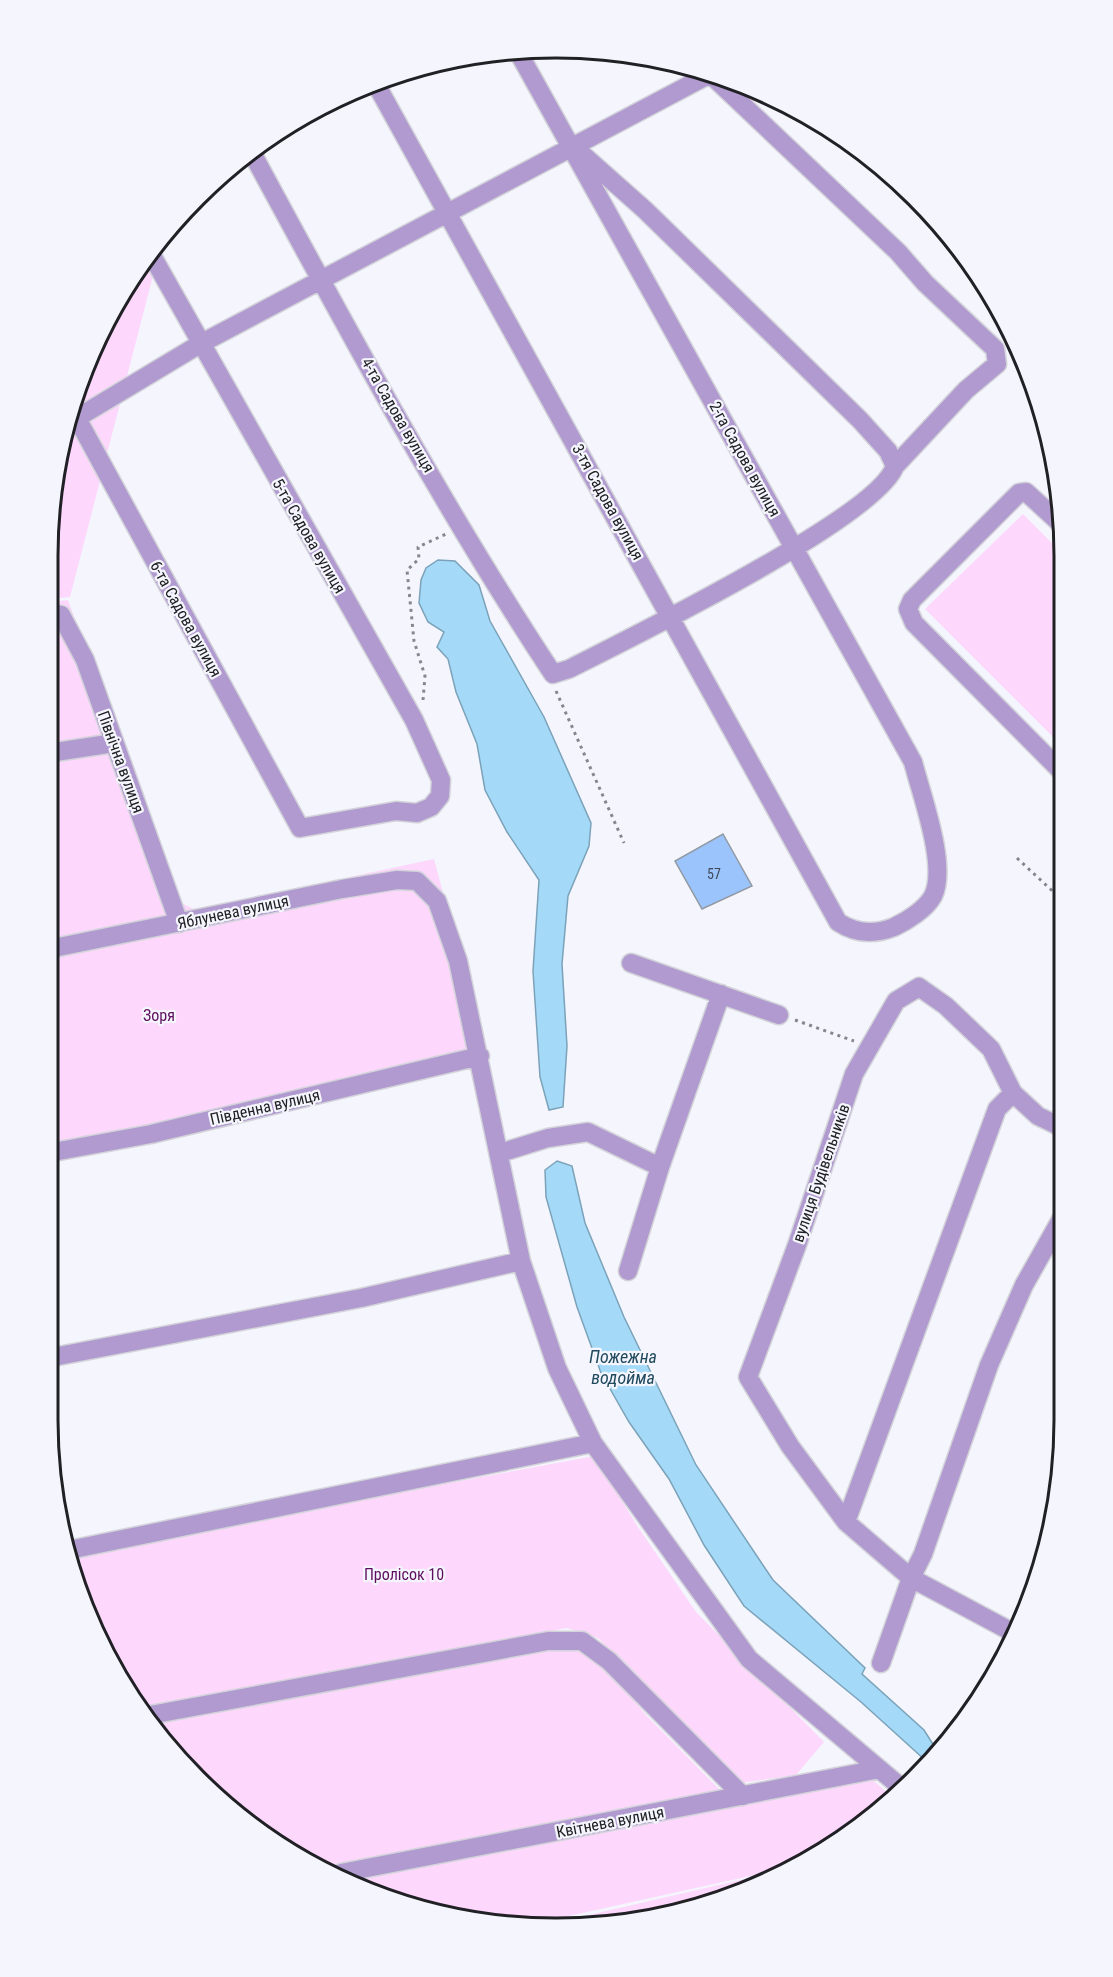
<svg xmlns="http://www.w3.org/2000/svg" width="1113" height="1977" viewBox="0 0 1113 1977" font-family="'Roboto Condensed',sans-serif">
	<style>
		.green { fill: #fdd7fc }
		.water { fill: #a4daf8; stroke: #7ca2b9; stroke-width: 1.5 }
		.building { fill: #9bc4fc; stroke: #9199a3; stroke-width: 1.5 }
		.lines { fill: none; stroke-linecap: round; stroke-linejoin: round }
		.street-casing { stroke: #d3d4da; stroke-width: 21 }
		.path { stroke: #86878d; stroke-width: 3; stroke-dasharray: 3 4.5; stroke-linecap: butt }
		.street { stroke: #b19acf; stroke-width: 18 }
		.labels { text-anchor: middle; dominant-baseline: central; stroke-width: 4.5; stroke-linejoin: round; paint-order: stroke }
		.number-label { font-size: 14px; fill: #3f495b }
		.street-label { font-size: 16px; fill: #202025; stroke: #f5f6fd }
		.park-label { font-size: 16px; fill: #5e0e5f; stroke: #f5f6fd }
		.water-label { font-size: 18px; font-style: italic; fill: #214a5f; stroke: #f5f6fd }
		.rim { fill: none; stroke: #202025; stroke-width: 3 }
	</style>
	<rect width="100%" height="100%" fill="#f5f6fd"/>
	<!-- green -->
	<path class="green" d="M163,237L70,597L49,599V524L65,425L116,302Z
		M1023,514L1061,552L1062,746L925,609Z
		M68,600L177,901L196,910L434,859L488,1061L48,1151L49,602Z
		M594,1456L638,1527L696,1612L824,1742L796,1775L741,1783L598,1638L567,1628L141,1707L75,1584L70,1554Z
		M551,1646L587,1653L610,1673L646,1715L720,1790L325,1867L274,1843L153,1730L149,1722Z
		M869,1777L895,1799L892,1803L787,1868L537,1923L425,1912L351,1878Z
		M783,1870L751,1890L589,1928L550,1924Z"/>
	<!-- water -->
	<path class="water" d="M438,560L455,561L479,585L490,621L544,717L591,823L589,846L568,896L562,964L567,1046L563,1107L549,1110L540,1077L533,971L539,880L507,832L485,790L477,744L456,692L448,659L437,647L444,632L428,622L419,603L421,580L426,568Z
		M557,1161L572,1166L585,1223L624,1317L696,1465L773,1580L865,1668L862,1674L924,1730L936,1749L926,1761L861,1702L744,1606L704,1545L669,1479L629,1422L601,1373L577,1307L546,1197L545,1170Z"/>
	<!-- building -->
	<path class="building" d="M723,834L752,886L702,909L675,861Z"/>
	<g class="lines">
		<!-- street casing -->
		<g class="street-casing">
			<path id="street" d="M710,74L898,252L925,283L995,349L997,364L966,390L895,466
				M376,84L838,922C856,934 874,935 894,927C907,921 926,909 933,896C948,866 921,794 913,762L517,50
				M251,151C346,327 442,506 553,674L569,669C626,640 878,517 895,466L888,451L860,420L645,210L583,155
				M72,409L300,828L396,811L417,813L431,807L440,796L441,780L414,720L151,254
				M77,418L200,344L712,73
				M1061,524L1026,492L1019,493L912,600L908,609L914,623L1062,772
				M49,613L61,615L85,660L179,923
				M49,753L114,743
				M49,949L342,889L397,880L417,881L437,901L458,961L521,1261L557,1368L593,1443L749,1659L903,1789
				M631,963L779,1015
				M48,1153L151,1134L480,1056
				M500,1153L548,1138L588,1132L660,1167
				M628,1271L660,1167L721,994
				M48,1358L361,1298L521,1261
				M846,1522L997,1109L1013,1093
				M69,1550L593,1443
				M1014,1633L911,1578L846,1522L790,1446L748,1377L797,1245L854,1074L896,1001L919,987L946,1006L991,1049L1013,1093L1038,1116L1063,1128
				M881,1663L911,1578L923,1554L989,1365L1024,1285L1063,1216
				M145,1716L548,1641H582L609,1661L743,1796
				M341,1873L879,1769"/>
		</g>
		<!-- path -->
		<path class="path" d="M556,691L624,843
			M423,700L425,676L414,641L407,570L419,559L418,547L446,534
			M1017,858L1062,900
			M795,1020L854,1041"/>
		<!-- street -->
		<use href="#street" class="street"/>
	</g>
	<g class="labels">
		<!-- number labels -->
		<g class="number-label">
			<text x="714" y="874">57</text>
		</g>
		<!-- street labels -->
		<g class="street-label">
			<text transform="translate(398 415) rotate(60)">4-та Садова вулиця</text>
			<text transform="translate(745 459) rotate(61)">2-га Садова вулиця</text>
			<text transform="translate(608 502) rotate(61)">3-тя Садова вулиця</text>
			<text transform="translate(309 536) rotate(60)">5-та Садова вулиця</text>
			<text transform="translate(186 619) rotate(61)">6-та Садова вулиця</text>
			<text transform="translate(121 762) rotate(70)">Північна вулиця</text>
			<text transform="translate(233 912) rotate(-12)">Яблунева вулиця</text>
			<text transform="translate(265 1107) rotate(-13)">Південна вулиця</text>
			<text transform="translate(821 1173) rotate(-71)">вулиця Будівельників</text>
			<text transform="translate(610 1822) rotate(-11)">Квітнева вулиця</text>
		</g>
		<!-- park labels -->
		<g class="park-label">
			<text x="159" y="1015">Зоря</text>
			<text x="404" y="1574">Пролісок 10</text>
		</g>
		<!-- water labels -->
		<g class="water-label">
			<text x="623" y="1356">Пожежна<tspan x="623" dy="21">водойма</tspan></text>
		</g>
	</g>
	<!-- crop -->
	<path d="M0 0H1113V1977H0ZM556 58H556A498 498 0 0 1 1054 556V1420A498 498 0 0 1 556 1918H556A498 498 0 0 1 58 1420V556A498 498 0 0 1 556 58Z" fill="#f5f6fd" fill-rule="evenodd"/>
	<path class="rim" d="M556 58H556A498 498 0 0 1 1054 556V1420A498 498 0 0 1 556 1918H556A498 498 0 0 1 58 1420V556A498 498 0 0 1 556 58Z"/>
</svg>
